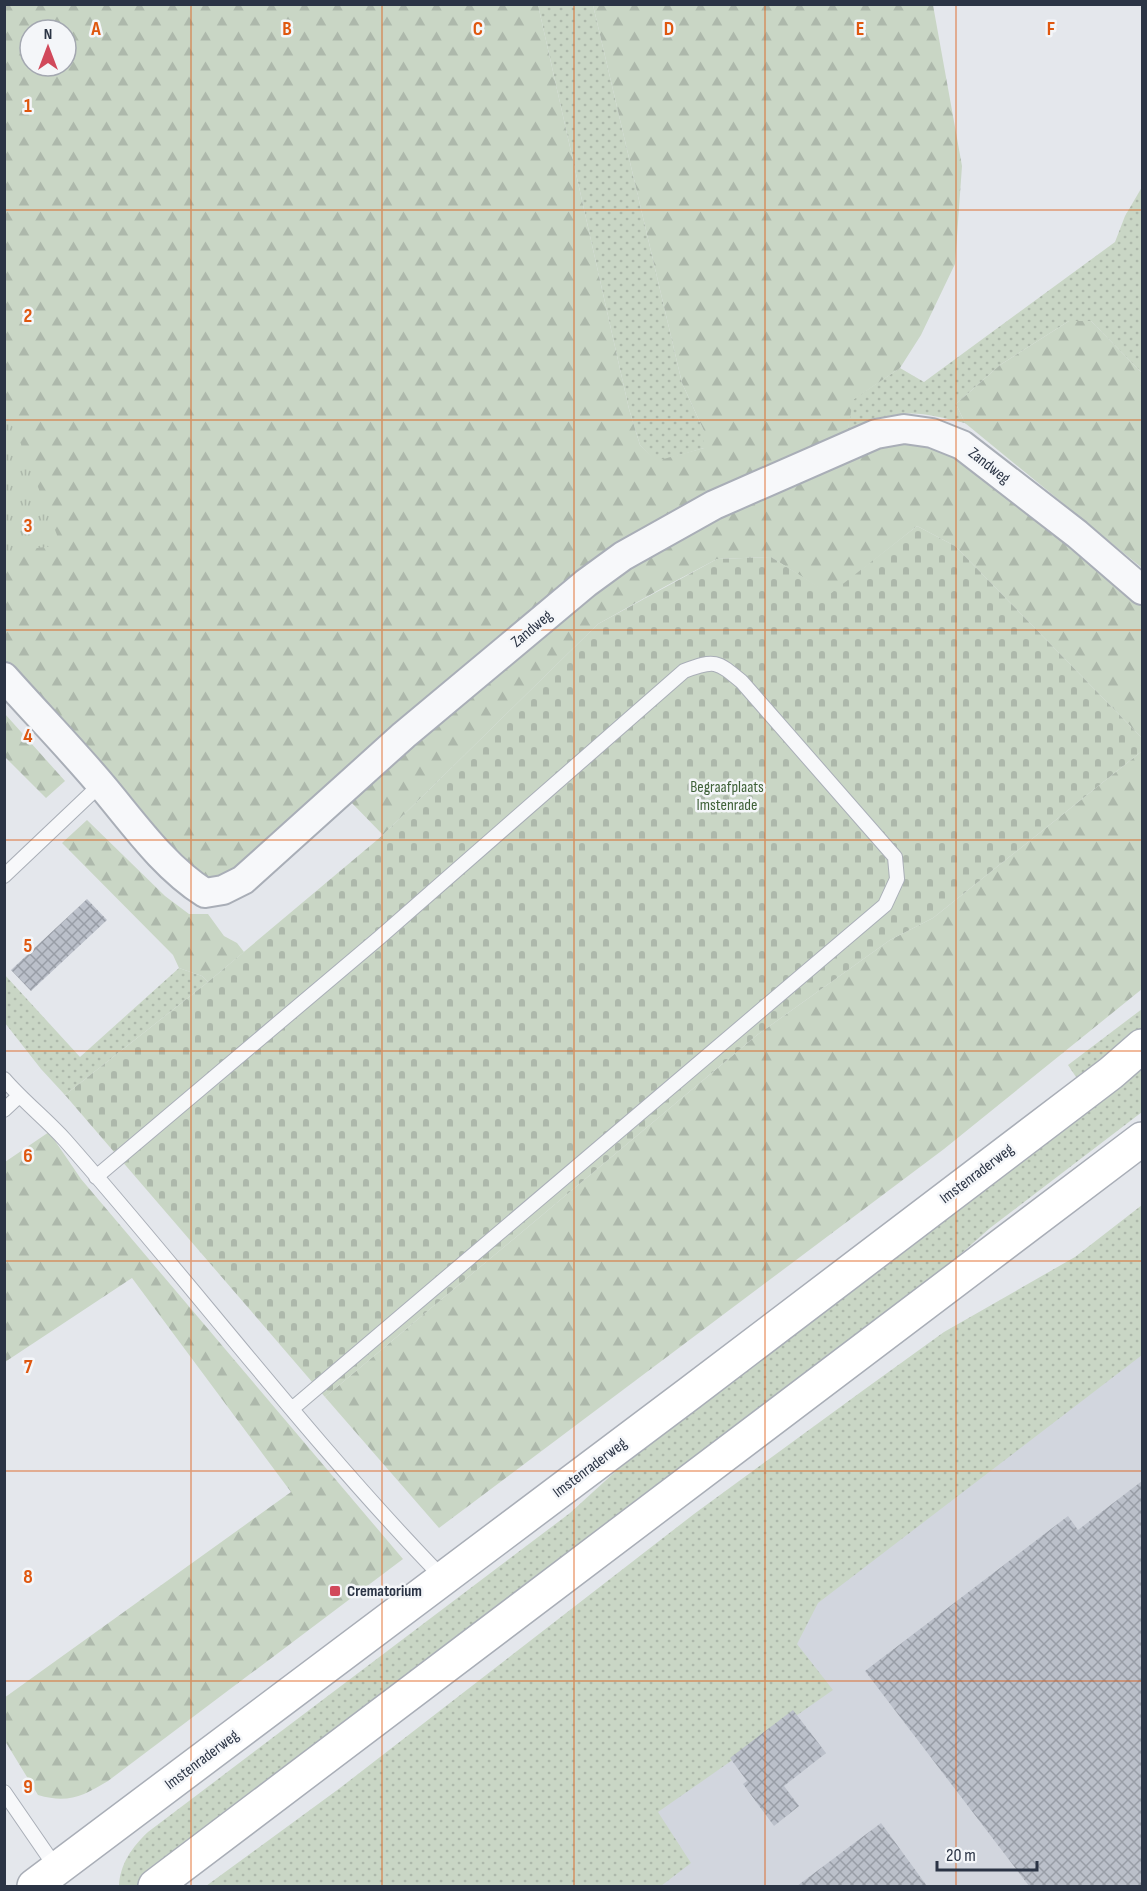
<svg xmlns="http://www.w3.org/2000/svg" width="1147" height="1891" viewBox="0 0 1147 1891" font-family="'Sofia Sans Condensed',sans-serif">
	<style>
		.built { fill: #d2d6de }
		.grass { fill: url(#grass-dots) }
		.forest { fill: url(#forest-firs); fill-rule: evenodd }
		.cemetery { fill: url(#cemetery-stones) }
		.park { fill: url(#park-tufts) }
		.building { fill: url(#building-cross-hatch) }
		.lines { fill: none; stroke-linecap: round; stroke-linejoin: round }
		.lane-casing { stroke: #a9aeb7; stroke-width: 16 }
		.street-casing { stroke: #a9aeb7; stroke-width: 32 }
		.secondary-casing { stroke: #a9aeb7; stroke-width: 36 }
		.lane { stroke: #f7f8fa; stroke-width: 14 }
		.street { stroke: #f7f8fa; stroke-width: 28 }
		.secondary { stroke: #fff; stroke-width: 33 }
		.grid { fill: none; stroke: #df570f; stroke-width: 1.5; stroke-opacity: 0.55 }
		.poi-dot { fill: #d1495b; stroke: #f4f6f9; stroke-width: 2 }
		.labels { text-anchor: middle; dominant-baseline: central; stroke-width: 5; stroke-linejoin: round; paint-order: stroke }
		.street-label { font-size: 16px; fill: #2b3445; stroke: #f4f6f9 }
		.park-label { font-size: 16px; fill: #3f6138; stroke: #f4f6f9 }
		.poi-label { font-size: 16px; font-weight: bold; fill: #2b3445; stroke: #f4f6f9; text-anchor: start }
		.grid-label { font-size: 20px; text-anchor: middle; font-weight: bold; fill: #df570f; stroke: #f4f6f9; stroke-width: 5; stroke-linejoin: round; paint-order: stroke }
	</style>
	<defs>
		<pattern id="grass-dots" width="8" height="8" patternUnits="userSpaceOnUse" patternTransform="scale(1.5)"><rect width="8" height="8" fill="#c9d6c5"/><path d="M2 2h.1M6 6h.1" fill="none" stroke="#adb8ab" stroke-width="1.8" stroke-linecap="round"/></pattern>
		<pattern id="forest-firs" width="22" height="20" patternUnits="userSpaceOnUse" patternTransform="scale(1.5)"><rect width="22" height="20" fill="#c9d6c5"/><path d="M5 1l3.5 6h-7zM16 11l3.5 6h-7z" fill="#adb8ab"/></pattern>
		<pattern id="cemetery-stones" width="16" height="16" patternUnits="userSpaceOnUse" patternTransform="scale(1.5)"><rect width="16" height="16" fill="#c9d6c5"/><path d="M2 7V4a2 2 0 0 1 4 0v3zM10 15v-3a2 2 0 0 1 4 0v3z" fill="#adb8ab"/></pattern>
		<pattern id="park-tufts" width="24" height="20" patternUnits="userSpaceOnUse" patternTransform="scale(1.5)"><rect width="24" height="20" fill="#c9d6c5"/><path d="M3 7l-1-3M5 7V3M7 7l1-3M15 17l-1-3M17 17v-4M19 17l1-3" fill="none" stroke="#adb8ab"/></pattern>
		<pattern id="building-cross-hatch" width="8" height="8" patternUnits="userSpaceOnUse" patternTransform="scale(1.5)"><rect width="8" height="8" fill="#bbc0ca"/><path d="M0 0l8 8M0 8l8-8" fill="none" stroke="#989da6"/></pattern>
	</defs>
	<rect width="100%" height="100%" fill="#e4e7ec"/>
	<!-- built -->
	<path class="built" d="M1142,1246V1886H263Z"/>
	<!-- grass -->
	<path class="grass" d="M538,5H593L682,383L704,431V448L656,462L640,445L629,409Z
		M1142,187V373L1091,321H1069L1000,365L956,404L965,423C930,415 910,408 875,420C863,424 856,427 847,436L852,400L900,368L924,382L1115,242L1125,216Z
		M179,968L202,976L208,982L65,1095L41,1069L5,1023L4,974L80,1057Z
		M1142,1009V1034L1098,1071L1082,1073L1076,1077L1068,1065Z
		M1142,1063V1112L990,1228L901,1307L139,1886H119C120,1864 132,1847 148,1832L570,1513L651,1439Z
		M1142,1205V1355L818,1603L797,1644L833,1690L658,1812L691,1863L661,1886H206L340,1788L694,1514L865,1389L944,1332L1075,1257Z"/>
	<!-- forest -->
	<path class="forest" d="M4,5H538L629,409L640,445L656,461L704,448V431L682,383L593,5H933L962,166L955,264L921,335L900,368L853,400L847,436L712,497L244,873L222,879L193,876L5,687ZM30,30H66V66H30Z
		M1069,321H1091L1142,373V568L965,423L956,404L1000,365Z
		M898,440L930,445L975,469L1142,603V738L955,546L917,526L830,595L771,557L717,559L666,586L598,624L383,835L348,799L607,577L717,512Z
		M5,714L65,781L46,798L5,757Z
		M1142,751V989L944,1149L439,1528L325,1397L757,1035L890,940L933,918Z
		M87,820L165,896L189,914H208L224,936L237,943L244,952L208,982L202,976L179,968L173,955L62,843Z
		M49,1132L81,1179L403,1559L108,1781C83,1796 68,1804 38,1795L5,1741L4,1698L291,1492L132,1278L5,1362V1162Z"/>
	<!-- cemetery -->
	<path class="cemetery" d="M917,526L955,546L1142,738V751L933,918L890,940L757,1035L325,1397L65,1095L208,982L383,835L598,624L717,559L771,557L830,594Z"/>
	<!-- park -->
	<path class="park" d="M4,410L19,439L61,545L5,552Z"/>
	<!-- building -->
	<path class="building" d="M87,899L107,920L31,991L11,970Z
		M1142,1481V1886H1029L865,1671L1068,1516L1078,1530Z
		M793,1710L826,1753L784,1786L799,1806L774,1826L743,1784L747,1781L730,1758Z
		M881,1823L927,1886H797Z"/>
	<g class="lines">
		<!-- lane casing -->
		<g class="lane-casing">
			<path id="lane" d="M4,876L101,784
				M4,1079C23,1101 46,1119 65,1140C193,1285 309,1440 443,1578
				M4,1110L19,1096
				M96,1177L379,938L684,671C715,659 717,661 742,682L895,857L897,879L885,905L293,1408
				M4,1792L57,1869"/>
		</g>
		<!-- street casing -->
		<g class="street-casing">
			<path id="street" d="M4,677C37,714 72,750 103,787C134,824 164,867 205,893L223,890L243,880L404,735L586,583L623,556L714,505L876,434L904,429L932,433L962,445L1077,534L1142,590"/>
		</g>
		<!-- secondary casing -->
		<g class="secondary-casing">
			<path id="secondary" d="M34,1886L690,1393L1111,1073L1142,1046
				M155,1886L1142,1139"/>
		</g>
		<!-- lane -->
		<use href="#lane" class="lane"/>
		<!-- street -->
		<use href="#street" class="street"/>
		<!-- secondary -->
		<use href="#secondary" class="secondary"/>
	</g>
	<!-- grid -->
	<path class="grid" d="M191,4V1886M382,4V1886M574,4V1886M765,4V1886M956,4V1886M4,210H1142M4,420H1142M4,630H1142M4,840H1142M4,1051H1142M4,1261H1142M4,1471H1142M4,1681H1142"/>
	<!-- markers -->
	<rect class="poi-dot" x="329" y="1585" width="12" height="12" rx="3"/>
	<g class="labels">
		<!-- street labels -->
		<g class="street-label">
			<text transform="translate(989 466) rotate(38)">Zandweg</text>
			<text transform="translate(532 629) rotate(-40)">Zandweg</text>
			<text transform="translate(977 1174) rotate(-37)">Imstenraderweg</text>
			<text transform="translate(590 1468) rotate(-37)">Imstenraderweg</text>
			<text transform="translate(202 1760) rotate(-37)">Imstenraderweg</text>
		</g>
		<!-- park labels -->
		<g class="park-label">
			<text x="727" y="787">Begraafplaats<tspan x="727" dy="18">Imstenrade</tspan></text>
		</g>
		<!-- poi labels -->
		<g class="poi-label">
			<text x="347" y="1591">Crematorium</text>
		</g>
	</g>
	<g class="grid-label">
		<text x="96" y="35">A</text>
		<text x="287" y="35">B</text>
		<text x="478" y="35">C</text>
		<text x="669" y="35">D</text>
		<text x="860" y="35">E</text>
		<text x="1051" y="35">F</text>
		<text x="28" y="112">1</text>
		<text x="28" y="322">2</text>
		<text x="28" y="532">3</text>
		<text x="28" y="742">4</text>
		<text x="28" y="952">5</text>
		<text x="28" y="1162">6</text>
		<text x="28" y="1373">7</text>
		<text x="28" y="1583">8</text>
		<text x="28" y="1793">9</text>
	</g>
	<!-- border -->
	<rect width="1147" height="1891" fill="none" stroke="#2b3445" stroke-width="12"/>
	<!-- north arrow -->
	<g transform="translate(48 48)"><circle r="28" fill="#f4f6f9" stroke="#a4a8b1" stroke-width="1.5"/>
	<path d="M0-4.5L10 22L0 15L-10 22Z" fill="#d1495b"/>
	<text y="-9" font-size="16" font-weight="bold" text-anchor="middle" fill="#2b3445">N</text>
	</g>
	<!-- scale -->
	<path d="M937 1861v9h100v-9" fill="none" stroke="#2b3445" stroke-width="3"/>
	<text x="946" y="1861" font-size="18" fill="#2b3445" stroke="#f4f6f9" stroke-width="4.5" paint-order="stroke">20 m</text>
</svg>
